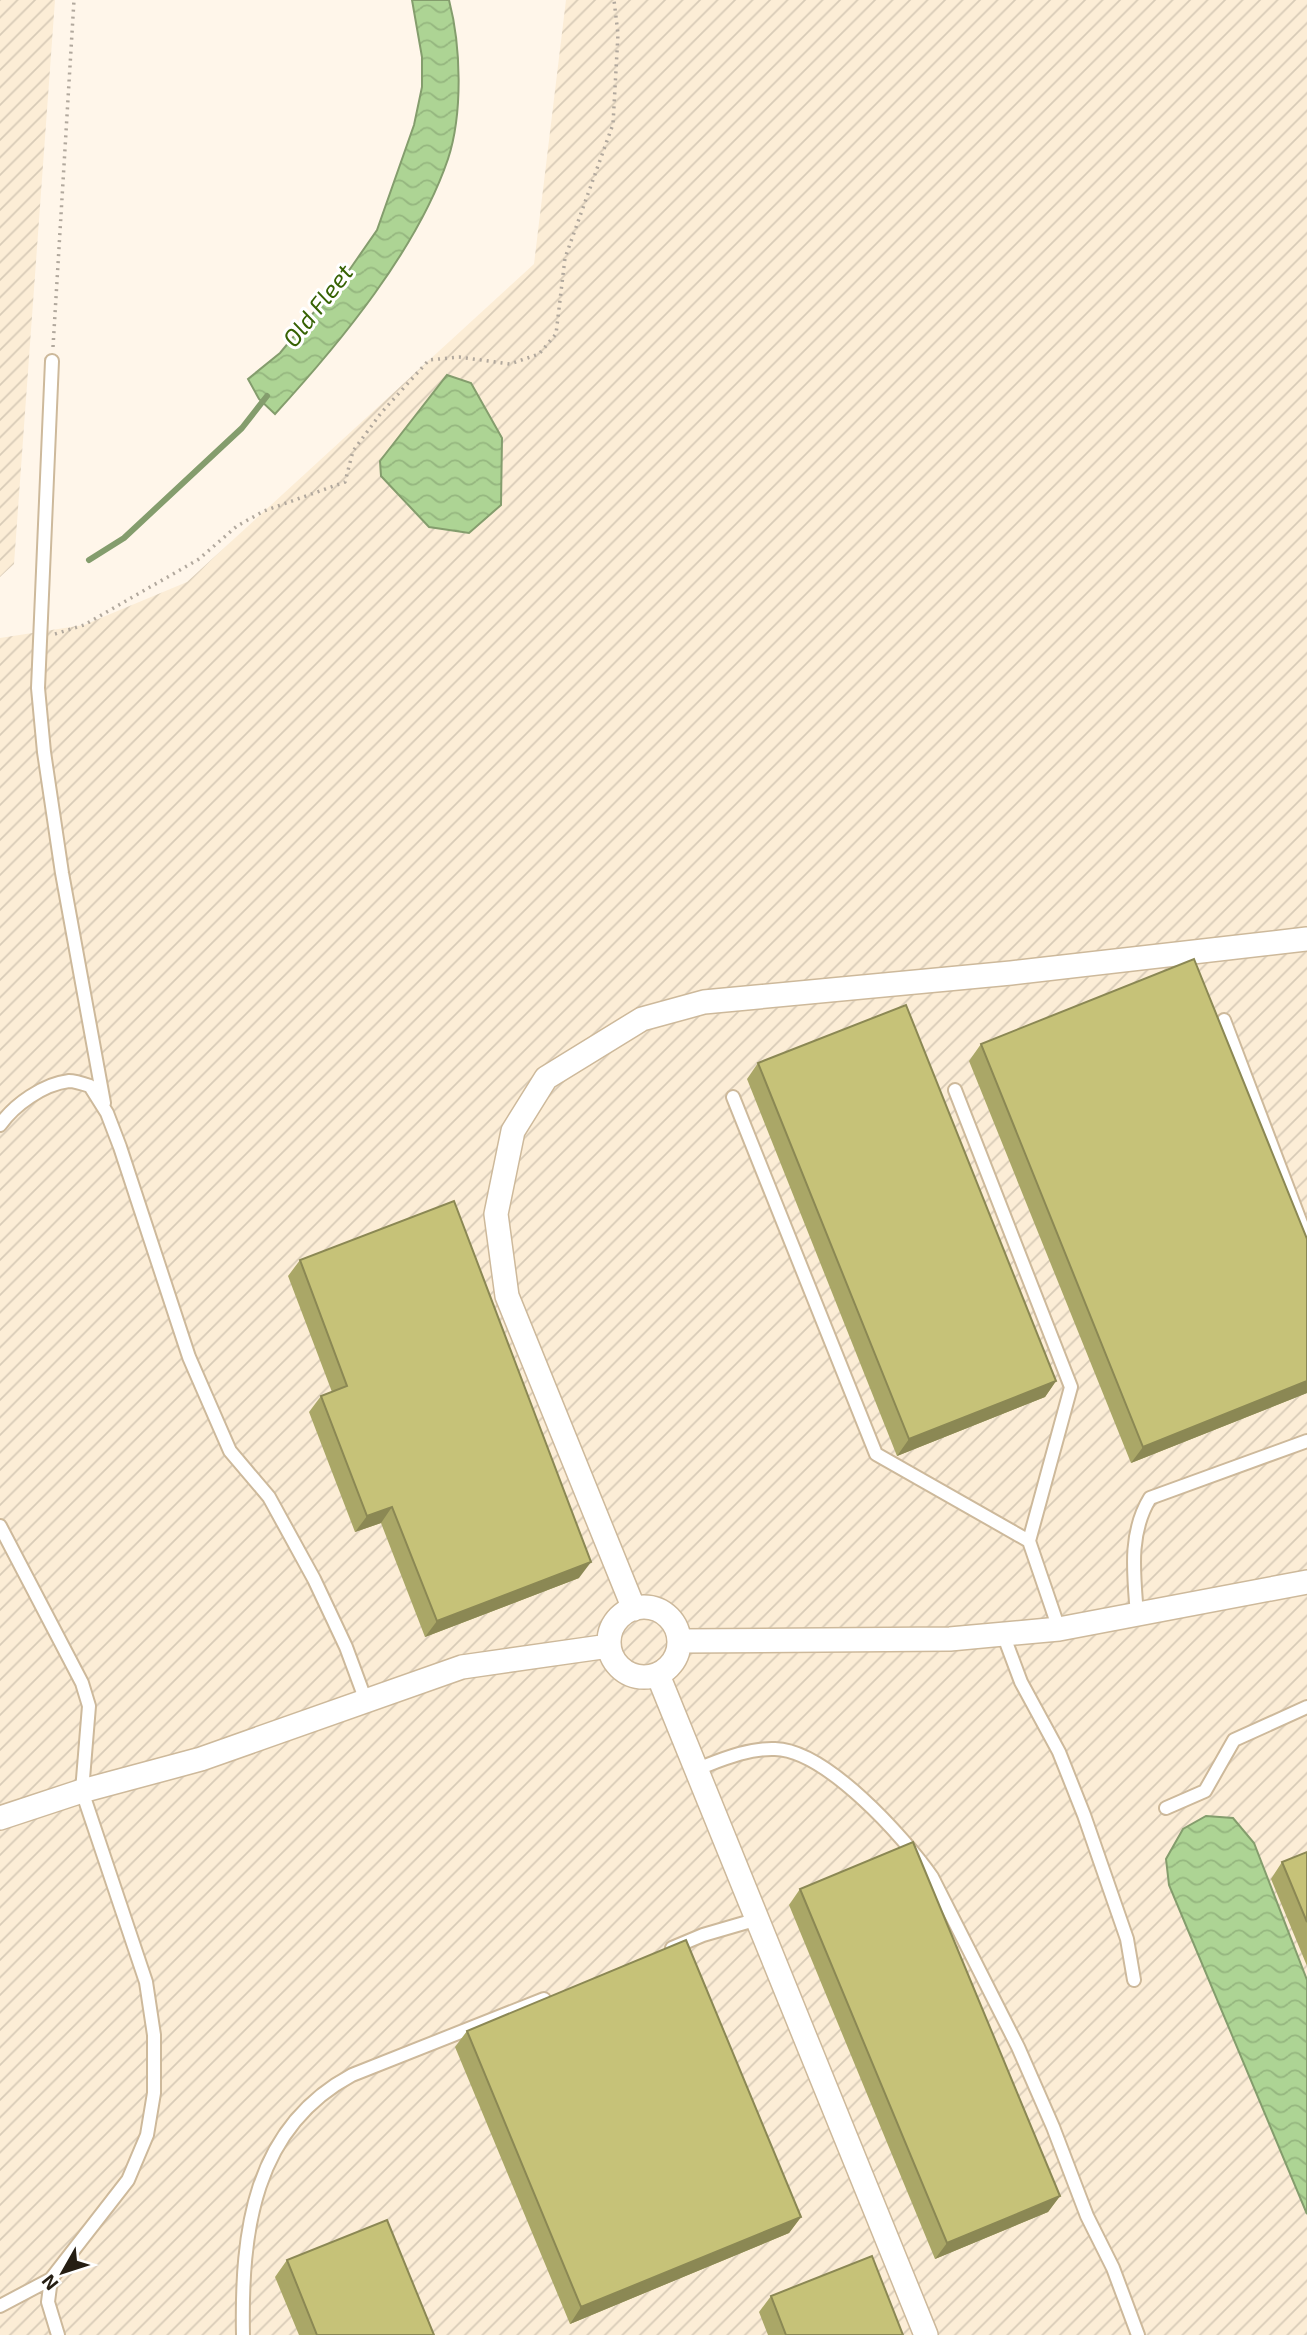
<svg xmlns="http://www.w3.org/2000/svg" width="1307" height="2335" viewBox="0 0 1307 2335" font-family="'Exo 2',sans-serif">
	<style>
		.industrial { fill: url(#industrial-furrows) }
		.water { fill: url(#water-waves); stroke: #849d6d; stroke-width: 2 }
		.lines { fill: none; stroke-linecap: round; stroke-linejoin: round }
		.stream { stroke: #849d6d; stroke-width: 6 }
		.lane-casing { stroke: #cdb99b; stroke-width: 16 }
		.street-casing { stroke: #cdb99b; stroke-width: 26 }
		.path { stroke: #b1a89d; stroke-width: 3.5; stroke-dasharray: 2 5; stroke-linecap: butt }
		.lane { stroke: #fff; stroke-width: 12 }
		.street { stroke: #fff; stroke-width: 23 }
		.wall { fill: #aaa767 }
		.shaded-wall { fill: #8b8854 }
		.building { fill: #c6c278; stroke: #8b8854; stroke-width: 2 }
		.labels { text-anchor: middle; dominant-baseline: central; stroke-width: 6; stroke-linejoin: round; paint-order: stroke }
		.water-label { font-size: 24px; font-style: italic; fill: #366203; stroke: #fff }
	</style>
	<defs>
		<pattern id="industrial-furrows" width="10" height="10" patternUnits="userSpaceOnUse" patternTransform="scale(1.75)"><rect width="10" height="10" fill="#fcedd6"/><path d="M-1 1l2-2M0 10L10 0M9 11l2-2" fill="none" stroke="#d8cbb7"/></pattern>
		<pattern id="water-waves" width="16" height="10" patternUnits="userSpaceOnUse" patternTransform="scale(1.75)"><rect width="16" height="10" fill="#add494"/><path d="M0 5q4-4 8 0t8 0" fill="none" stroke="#95b67f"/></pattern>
	</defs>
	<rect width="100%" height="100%" fill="#fff6ea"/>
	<!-- industrial -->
	<path class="industrial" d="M0,0H55L14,564L0,577Z
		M566,0H1307V2335H0V638L84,625L187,582L534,264Z"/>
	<!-- water -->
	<path class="water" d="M412,0H449C461,46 463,113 448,159C417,250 340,343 275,414L259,399L248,379L280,353L350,269L377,230L414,125L422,87V57Z
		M447,375L471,383L502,438L501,505L469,533L429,527L381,476L380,461Z
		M1206,1816L1233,1818L1254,1843L1307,1980V2214L1169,1885L1166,1859L1183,1829Z"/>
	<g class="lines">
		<!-- stream -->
		<path class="stream" d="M89,560L124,538L242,428L267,396"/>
		<!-- lane casing -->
		<g class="lane-casing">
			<path id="lane" d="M52,361L38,688L44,752L62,873L104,1103
				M1224,1020L1307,1239
				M955,1090L1071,1387L1029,1541
				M733,1097L876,1454L1029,1541L1059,1629
				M0,1125C14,1105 43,1084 69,1081C75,1081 84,1084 90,1086L107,1113L120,1147L189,1357L216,1419L230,1451L269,1497L314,1579L346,1647L366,1701
				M0,1526L82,1683L89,1706L82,1791L146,1982L154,2035V2093L147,2135L128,2180L51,2279L48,2302L58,2335
				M1137,1615C1134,1575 1128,1534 1150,1498L1307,1441
				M1003,1634L1021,1682L1059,1752L1084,1815L1127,1939L1134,1980
				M697,1769C721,1760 748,1748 775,1749C826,1750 904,1837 932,1877L1018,2047L1053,2127L1087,2216L1113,2268L1138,2335
				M1166,1808L1205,1791L1234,1740L1307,1707
				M672,1948L703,1935L758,1919
				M0,2306L51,2279
				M243,2335C241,2232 253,2128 352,2075L544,1999"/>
		</g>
		<!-- street casing -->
		<g class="street-casing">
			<path id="street" d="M609 1642a35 35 0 1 1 70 0a35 35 0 1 1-70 0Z
				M634,1609L507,1296L496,1214L513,1131L546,1078L642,1019L704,1002L1011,973L1307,939
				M680,1641L950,1639L1059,1629L1307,1582
				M658,1675L926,2335
				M0,1818L82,1791L201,1759L462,1667L609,1646"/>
		</g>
		<!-- path -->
		<path class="path" d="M53,347L74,0
			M55,634L84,625L199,559L237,526L264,511L345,482L353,451L381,413L429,360L459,357L510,364L539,354L556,334L565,258L613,124L618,34L614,0"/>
		<!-- lane -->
		<use href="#lane" class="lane"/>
		<!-- street -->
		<use href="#street" class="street"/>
	</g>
	<!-- wall -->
	<path class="wall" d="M981,1044L1307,1239V1393L1131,1463L969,1061Z
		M758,1063L1056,1381L1045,1397L897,1456L747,1079Z
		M300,1260L579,1578L425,1637L381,1523L355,1532L309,1412L321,1396L332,1392L288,1276Z
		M1307,1852V1966L1271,1879L1282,1862Z
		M800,1889L1060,2196L1048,2212L935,2259L789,1905Z
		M467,2031L801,2217L789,2233L570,2324L455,2047Z
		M287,2260L434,2335H299L275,2277Z
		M771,2296L903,2335H768L759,2312Z"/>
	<!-- shaded-wall -->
	<path class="shaded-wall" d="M1056,1381L1045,1397L897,1456L909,1439Z
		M1307,1381V1393L1131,1463L1143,1447Z
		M392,1507L381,1523L355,1532L367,1516Z
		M591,1562L579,1578L425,1637L437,1621Z
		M1060,2196L1048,2212L935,2259L947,2243Z
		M801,2217L789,2233L570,2324L581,2307Z"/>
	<!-- building -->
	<path class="building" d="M1194,959L1307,1239V1381L1143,1447L981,1044Z
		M906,1005L1056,1381L909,1439L758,1063Z
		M454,1201L591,1562L437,1621L392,1507L367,1516L321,1396L347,1386L300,1260Z
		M913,1842L1060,2196L947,2243L800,1889Z
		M1307,1852V1922L1282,1862Z
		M686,1940L801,2217L581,2307L467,2031Z
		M387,2220L434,2335H317L287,2260Z
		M872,2256L903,2335H786L771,2296Z"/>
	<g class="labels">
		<!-- water labels -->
		<g class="water-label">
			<text transform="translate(317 305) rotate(-52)">Old Fleet</text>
		</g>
	</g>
	<!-- north arrow -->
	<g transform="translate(63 2272) rotate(231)" stroke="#ffffff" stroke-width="5" paint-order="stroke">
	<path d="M0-5L12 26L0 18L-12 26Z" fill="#251e13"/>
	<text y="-10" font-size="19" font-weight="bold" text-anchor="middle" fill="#251e13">N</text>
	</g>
</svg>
